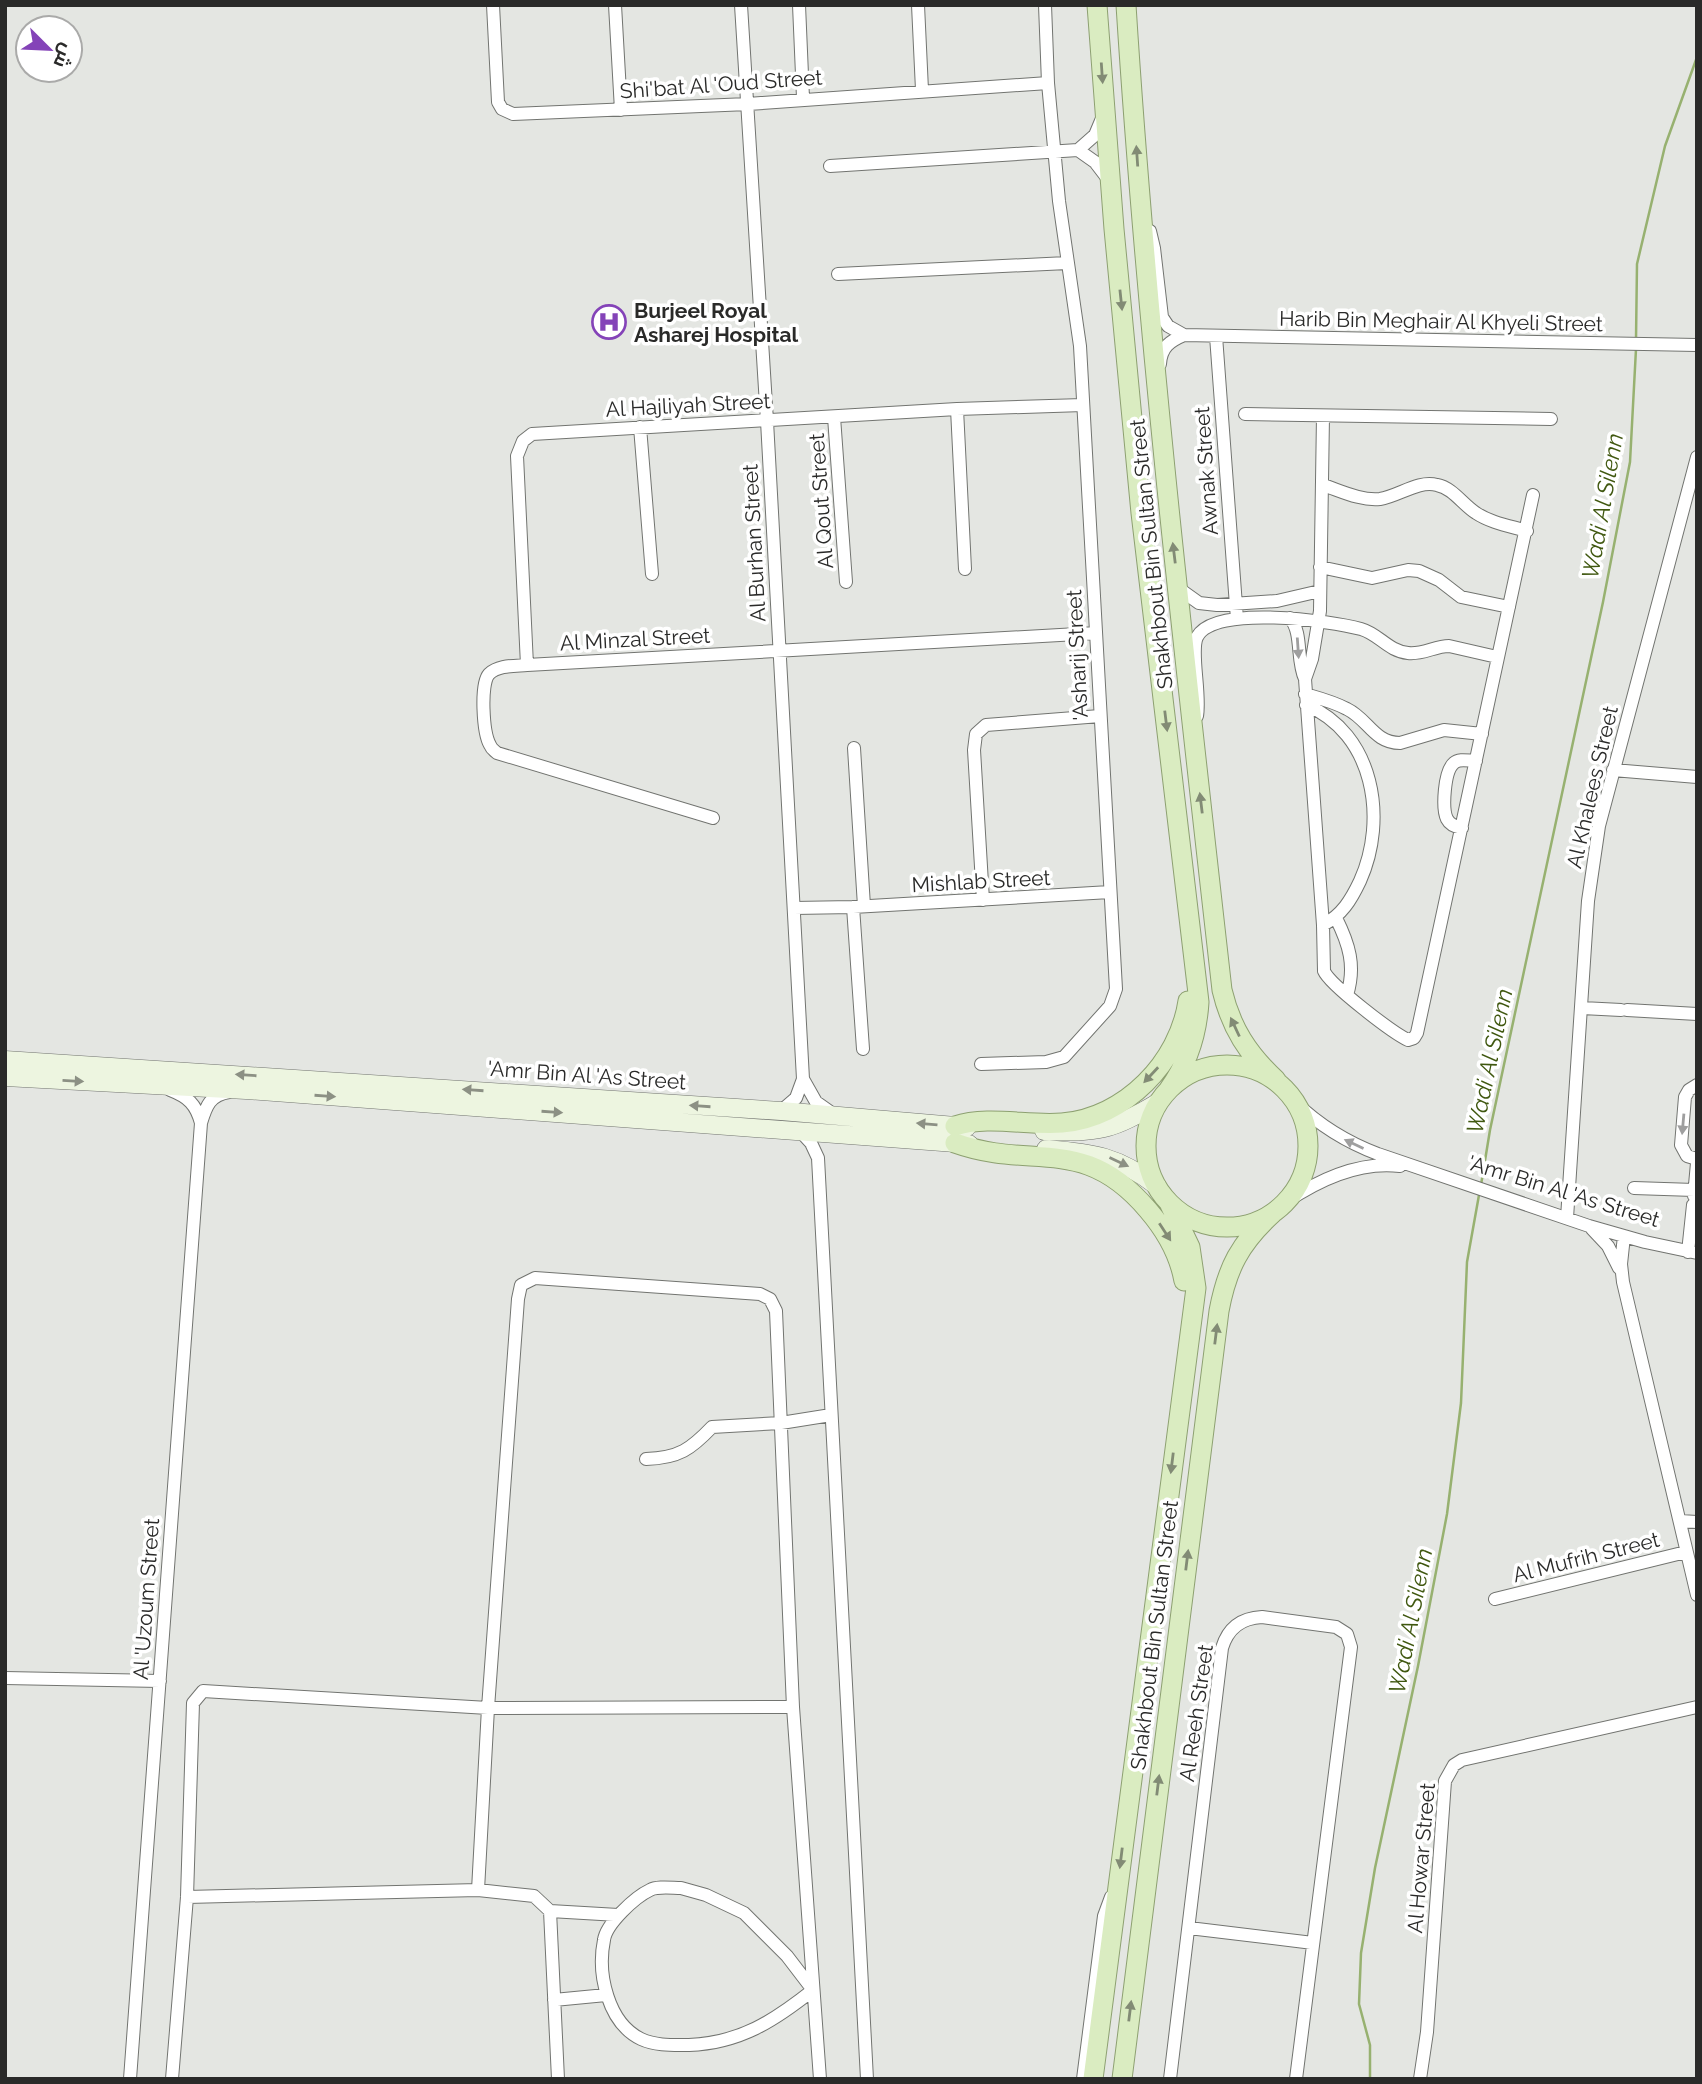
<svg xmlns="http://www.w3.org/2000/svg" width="1702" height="2084" viewBox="0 0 1702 2084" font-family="Raleway,Cairo,sans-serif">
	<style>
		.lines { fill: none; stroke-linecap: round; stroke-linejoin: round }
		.stream { stroke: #97b170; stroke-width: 2.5 }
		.street-casing { stroke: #727470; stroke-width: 14 }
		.secondary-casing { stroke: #727470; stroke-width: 19 }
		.primary-casing { stroke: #8da071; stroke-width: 21 }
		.street { stroke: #fff; stroke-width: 12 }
		.secondary { stroke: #edf5e0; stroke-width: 18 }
		.primary { stroke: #daecc1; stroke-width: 19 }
		.oneway { fill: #828b75 }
		.oneway2 { fill: #9f9f9f }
		.oneway3 { fill: #8c9084 }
		.labels { text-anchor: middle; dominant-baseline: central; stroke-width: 7; stroke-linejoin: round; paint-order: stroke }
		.street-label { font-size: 21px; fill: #2a2a29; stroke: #fff }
		.poi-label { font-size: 21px; font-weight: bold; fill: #2a2a29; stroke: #fff; text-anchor: start }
		.water-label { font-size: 23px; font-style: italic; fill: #405810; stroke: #fff }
	</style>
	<rect width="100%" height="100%" fill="#e4e6e2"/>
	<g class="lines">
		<!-- stream -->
		<path class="stream" d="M1636,339L1637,264L1665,146L1697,57
			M1481,1185L1490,1130L1603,602L1630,462L1636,349
			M1370,2079V2045L1359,2004L1361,1953L1375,1868L1418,1666L1447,1514L1461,1403L1467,1262L1479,1195"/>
		<!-- street casing -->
		<g class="street-casing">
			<path id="street" d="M493,5L498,102L502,109L513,114L748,104L1048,83
				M615,5L621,110
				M741,5L767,421L803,1079L816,1102L833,1114
				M799,5L803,98
				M918,5L922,90
				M1078,150L1095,135L1103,116
				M830,166L1078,150L1095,162L1108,179
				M1150,231L1154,248L1162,317L1168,326L1184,335L1697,345
				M838,274L1067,263
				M1216,336L1237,619
				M1160,364C1161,347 1170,341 1184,335
				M957,409L965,569
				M1245,414L1551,419
				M1323,416L1320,611L1312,659L1305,679L1323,925L1324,971C1330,985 1393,1033 1408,1040L1414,1038L1417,1033L1533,495
				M834,417L846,582
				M640,427L652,574
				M1323,485C1341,491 1361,501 1380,499C1399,496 1418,480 1437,485C1453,488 1463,505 1476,513C1491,523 1510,526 1527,531
				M1320,567L1372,578L1408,570L1419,571L1439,580L1461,597L1509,607
				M1178,588L1199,603L1217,605L1277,601L1320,591
				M1290,618C1303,633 1296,660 1305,679
				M527,665L517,456L523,441L532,434L957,409L1083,405
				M1305,694C1319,698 1334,702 1347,709C1368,719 1374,743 1400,743L1444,730L1482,734
				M1306,705C1374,733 1388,819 1360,881C1351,900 1342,915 1323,925
				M1197,716C1201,694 1190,651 1197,637C1214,604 1331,621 1361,629C1379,634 1388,651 1408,653C1422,655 1435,646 1449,646L1497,657
				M854,748L864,906
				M1613,770L1697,777
				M713,818L497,753C494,750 492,750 490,745C483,733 480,684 489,674C498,665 514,666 527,665L1095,633
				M1462,828C1456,827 1450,825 1447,819C1442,809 1444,771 1454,763C1459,758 1469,761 1476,761
				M983,900L974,750L976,734L986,725L1100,716
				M853,907L863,1049
				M794,908L853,907L1110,892
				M1336,918C1349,944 1356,966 1347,995
				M1582,1008L1621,1010
				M1627,1010L1697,1014
				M981,1064L1046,1062L1064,1057L1110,1006L1116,989L1080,346L1059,201L1048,83L1045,5
				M1697,1085L1689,1090L1685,1097L1681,1145L1687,1156L1697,1159
				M170,1090C188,1097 196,1104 201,1123
				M1295,1102C1320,1126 1346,1142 1378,1154L1589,1226L1645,1242L1697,1253
				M781,1111L796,1098L803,1079
				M800,1131L811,1143L818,1158L867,2079
				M1634,1188L1694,1190
				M1694,1196L1697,1163
				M1286,1202C1320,1179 1359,1161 1400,1166
				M1567,1218L1588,901L1599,826L1697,457
				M1592,1229L1608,1246L1619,1268
				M1624,1236L1621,1264L1623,1282L1697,1595
				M1688,1252L1693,1205
				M646,1459C679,1458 691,1449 712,1427L781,1423L831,1415
				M1680,1521L1697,1522
				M1495,1599L1686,1552
				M5,1678L160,1681
				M681,1888L706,1895L744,1913L787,1956L813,1990C774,2021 740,2043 689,2045C673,2045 656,2046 641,2039C608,2023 597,1974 604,1940C606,1924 635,1897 650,1890C657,1886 672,1888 681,1888Z
				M478,1890L488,1708L518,1299L521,1285L535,1278L760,1294L770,1299L776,1311L793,1707L820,2079
				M187,1897L478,1890L534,1896L550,1911L558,2079
				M550,1911L618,1915
				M1189,1928L1313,1943
				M554,2000L606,1995
				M130,2079L201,1123C206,1106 210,1095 229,1092
				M172,2079L187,1897L193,1703L203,1691L488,1708L793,1707
				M1083,2079L1104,1916L1111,1897
				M1170,2079L1222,1648C1228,1628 1241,1618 1262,1617L1336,1627L1347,1634L1351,1647L1296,2079
				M1420,2079L1427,2032L1445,1781L1454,1765L1462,1760L1697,1707"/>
		</g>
		<!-- secondary casing -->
		<g class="secondary-casing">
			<path id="secondary" d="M5,1060L781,1111L967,1127
				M5,1077L246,1090L969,1144
				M1044,1131C1099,1133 1111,1131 1159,1102
				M1046,1149C1094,1153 1118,1156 1157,1186"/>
		</g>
		<!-- primary casing -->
		<g class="primary-casing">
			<path id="primary" d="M1097,5L1114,229L1141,513L1199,1002C1197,1035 1188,1063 1169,1089
				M1126,5C1147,335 1185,662 1222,990C1231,1028 1248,1054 1276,1080
				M1146 1146a81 81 0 1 1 162 0a81 81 0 1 1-162 0Z
				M955,1126C989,1115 1027,1126 1062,1123C1125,1118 1179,1062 1188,1001
				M955,1143C1033,1171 1083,1133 1148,1210C1166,1231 1179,1253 1184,1281
				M1093,2079L1196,1288L1190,1247L1170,1205
				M1122,2079L1219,1311C1227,1268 1240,1243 1273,1213"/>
		</g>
		<!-- street -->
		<use href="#street" class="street"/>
		<!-- secondary -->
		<use href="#secondary" class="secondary"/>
		<!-- primary -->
		<use href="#primary" class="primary"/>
	</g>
	<!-- one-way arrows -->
	<defs><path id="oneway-solid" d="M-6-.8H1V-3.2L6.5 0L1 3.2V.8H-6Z" transform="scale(1.75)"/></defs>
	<g class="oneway">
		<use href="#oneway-solid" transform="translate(1102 73) rotate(86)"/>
		<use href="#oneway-solid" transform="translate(1137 156) rotate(-94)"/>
		<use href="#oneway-solid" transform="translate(1121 300) rotate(84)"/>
		<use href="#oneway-solid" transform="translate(1174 553) rotate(-97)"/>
		<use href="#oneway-solid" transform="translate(1166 721) rotate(83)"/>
		<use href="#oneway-solid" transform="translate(1201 803) rotate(-97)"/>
		<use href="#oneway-solid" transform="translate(1235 1027) rotate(-115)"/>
		<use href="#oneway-solid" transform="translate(1151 1075) rotate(133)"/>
		<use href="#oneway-solid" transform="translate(1165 1232) rotate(57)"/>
		<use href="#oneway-solid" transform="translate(1216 1334) rotate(-83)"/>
		<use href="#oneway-solid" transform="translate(1172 1463) rotate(97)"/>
		<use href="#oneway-solid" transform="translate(1187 1560) rotate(-83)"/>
		<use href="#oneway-solid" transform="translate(1158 1785) rotate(-83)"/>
		<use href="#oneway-solid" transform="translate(1121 1858) rotate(97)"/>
		<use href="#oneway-solid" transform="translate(1130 2011) rotate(-83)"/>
	</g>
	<g class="oneway2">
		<use href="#oneway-solid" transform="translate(1298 648) rotate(86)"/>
		<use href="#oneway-solid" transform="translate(1683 1124) rotate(95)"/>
		<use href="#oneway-solid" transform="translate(1354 1144) rotate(-155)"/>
	</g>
	<g class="oneway3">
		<use href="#oneway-solid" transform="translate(246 1075) rotate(-176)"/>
		<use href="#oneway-solid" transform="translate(73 1081) rotate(3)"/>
		<use href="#oneway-solid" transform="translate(473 1090) rotate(-176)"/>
		<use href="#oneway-solid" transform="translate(325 1096) rotate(4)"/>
		<use href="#oneway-solid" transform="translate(700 1106) rotate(-176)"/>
		<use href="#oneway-solid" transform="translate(552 1112) rotate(4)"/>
		<use href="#oneway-solid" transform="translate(927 1124) rotate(-175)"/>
		<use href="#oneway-solid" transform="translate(1119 1162) rotate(25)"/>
	</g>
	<!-- icons -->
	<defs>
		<g id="hospital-ring" transform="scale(1.75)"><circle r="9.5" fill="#fff" stroke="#8443b8" stroke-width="1.5"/><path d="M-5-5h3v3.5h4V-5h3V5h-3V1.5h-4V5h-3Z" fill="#8443b8"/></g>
	</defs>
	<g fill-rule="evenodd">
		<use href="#hospital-ring" x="609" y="322"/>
	</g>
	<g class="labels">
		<!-- street labels -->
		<g class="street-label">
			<text transform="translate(721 84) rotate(-4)">Shi'bat Al 'Oud Street</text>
			<text transform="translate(1441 321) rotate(1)">Harib Bin Meghair Al Khyeli Street</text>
			<text transform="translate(688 405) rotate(-3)">Al Hajliyah Street</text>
			<text transform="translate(1206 471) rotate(-94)">Awnak Street</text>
			<text transform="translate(821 501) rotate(-94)">Al Qout Street</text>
			<text transform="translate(754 543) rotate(-93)">Al Burhan Street</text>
			<text transform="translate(1151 554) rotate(-96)">Shakhbout Bin Sultan Street</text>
			<text transform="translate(635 639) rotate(-3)">Al Minzal Street</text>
			<text transform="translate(1077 655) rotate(-93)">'Asharij Street</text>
			<text transform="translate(1592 787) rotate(-77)">Al Khalees Street</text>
			<text transform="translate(981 881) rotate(-3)">Mishlab Street</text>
			<text transform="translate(587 1075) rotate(4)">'Amr Bin Al 'As Street</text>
			<text transform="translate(1564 1191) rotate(17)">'Amr Bin Al 'As Street</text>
			<text transform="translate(1586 1557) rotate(-14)">Al Mufrih Street</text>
			<text transform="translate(146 1599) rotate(-86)">Al 'Uzoum Street</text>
			<text transform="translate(1154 1635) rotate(-83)">Shakhbout Bin Sultan Street</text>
			<text transform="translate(1196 1713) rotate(-82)">Al Reeh Street</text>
			<text transform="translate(1421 1858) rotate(-85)">Al Howar Street</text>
		</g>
		<!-- poi labels -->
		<g class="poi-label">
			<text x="634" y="310">Burjeel Royal<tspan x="634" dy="24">Asharej Hospital</tspan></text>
		</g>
		<!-- water labels -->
		<g class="water-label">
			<text transform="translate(1602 506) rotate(-80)">Wadi Al Silenn</text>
			<text transform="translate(1489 1061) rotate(-78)">Wadi Al Silenn</text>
			<text transform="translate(1410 1621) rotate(-79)">Wadi Al Silenn</text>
		</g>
	</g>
	<!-- border -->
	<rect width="1702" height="2084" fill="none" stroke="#2a2a29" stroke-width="14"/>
	<!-- north arrow -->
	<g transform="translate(49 49) rotate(114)"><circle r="33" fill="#ffffff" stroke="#aaaaa9" stroke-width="2"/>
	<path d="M0-5L12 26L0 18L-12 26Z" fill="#8443b8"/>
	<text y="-10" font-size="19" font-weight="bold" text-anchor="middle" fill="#2a2a29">ش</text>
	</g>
</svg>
